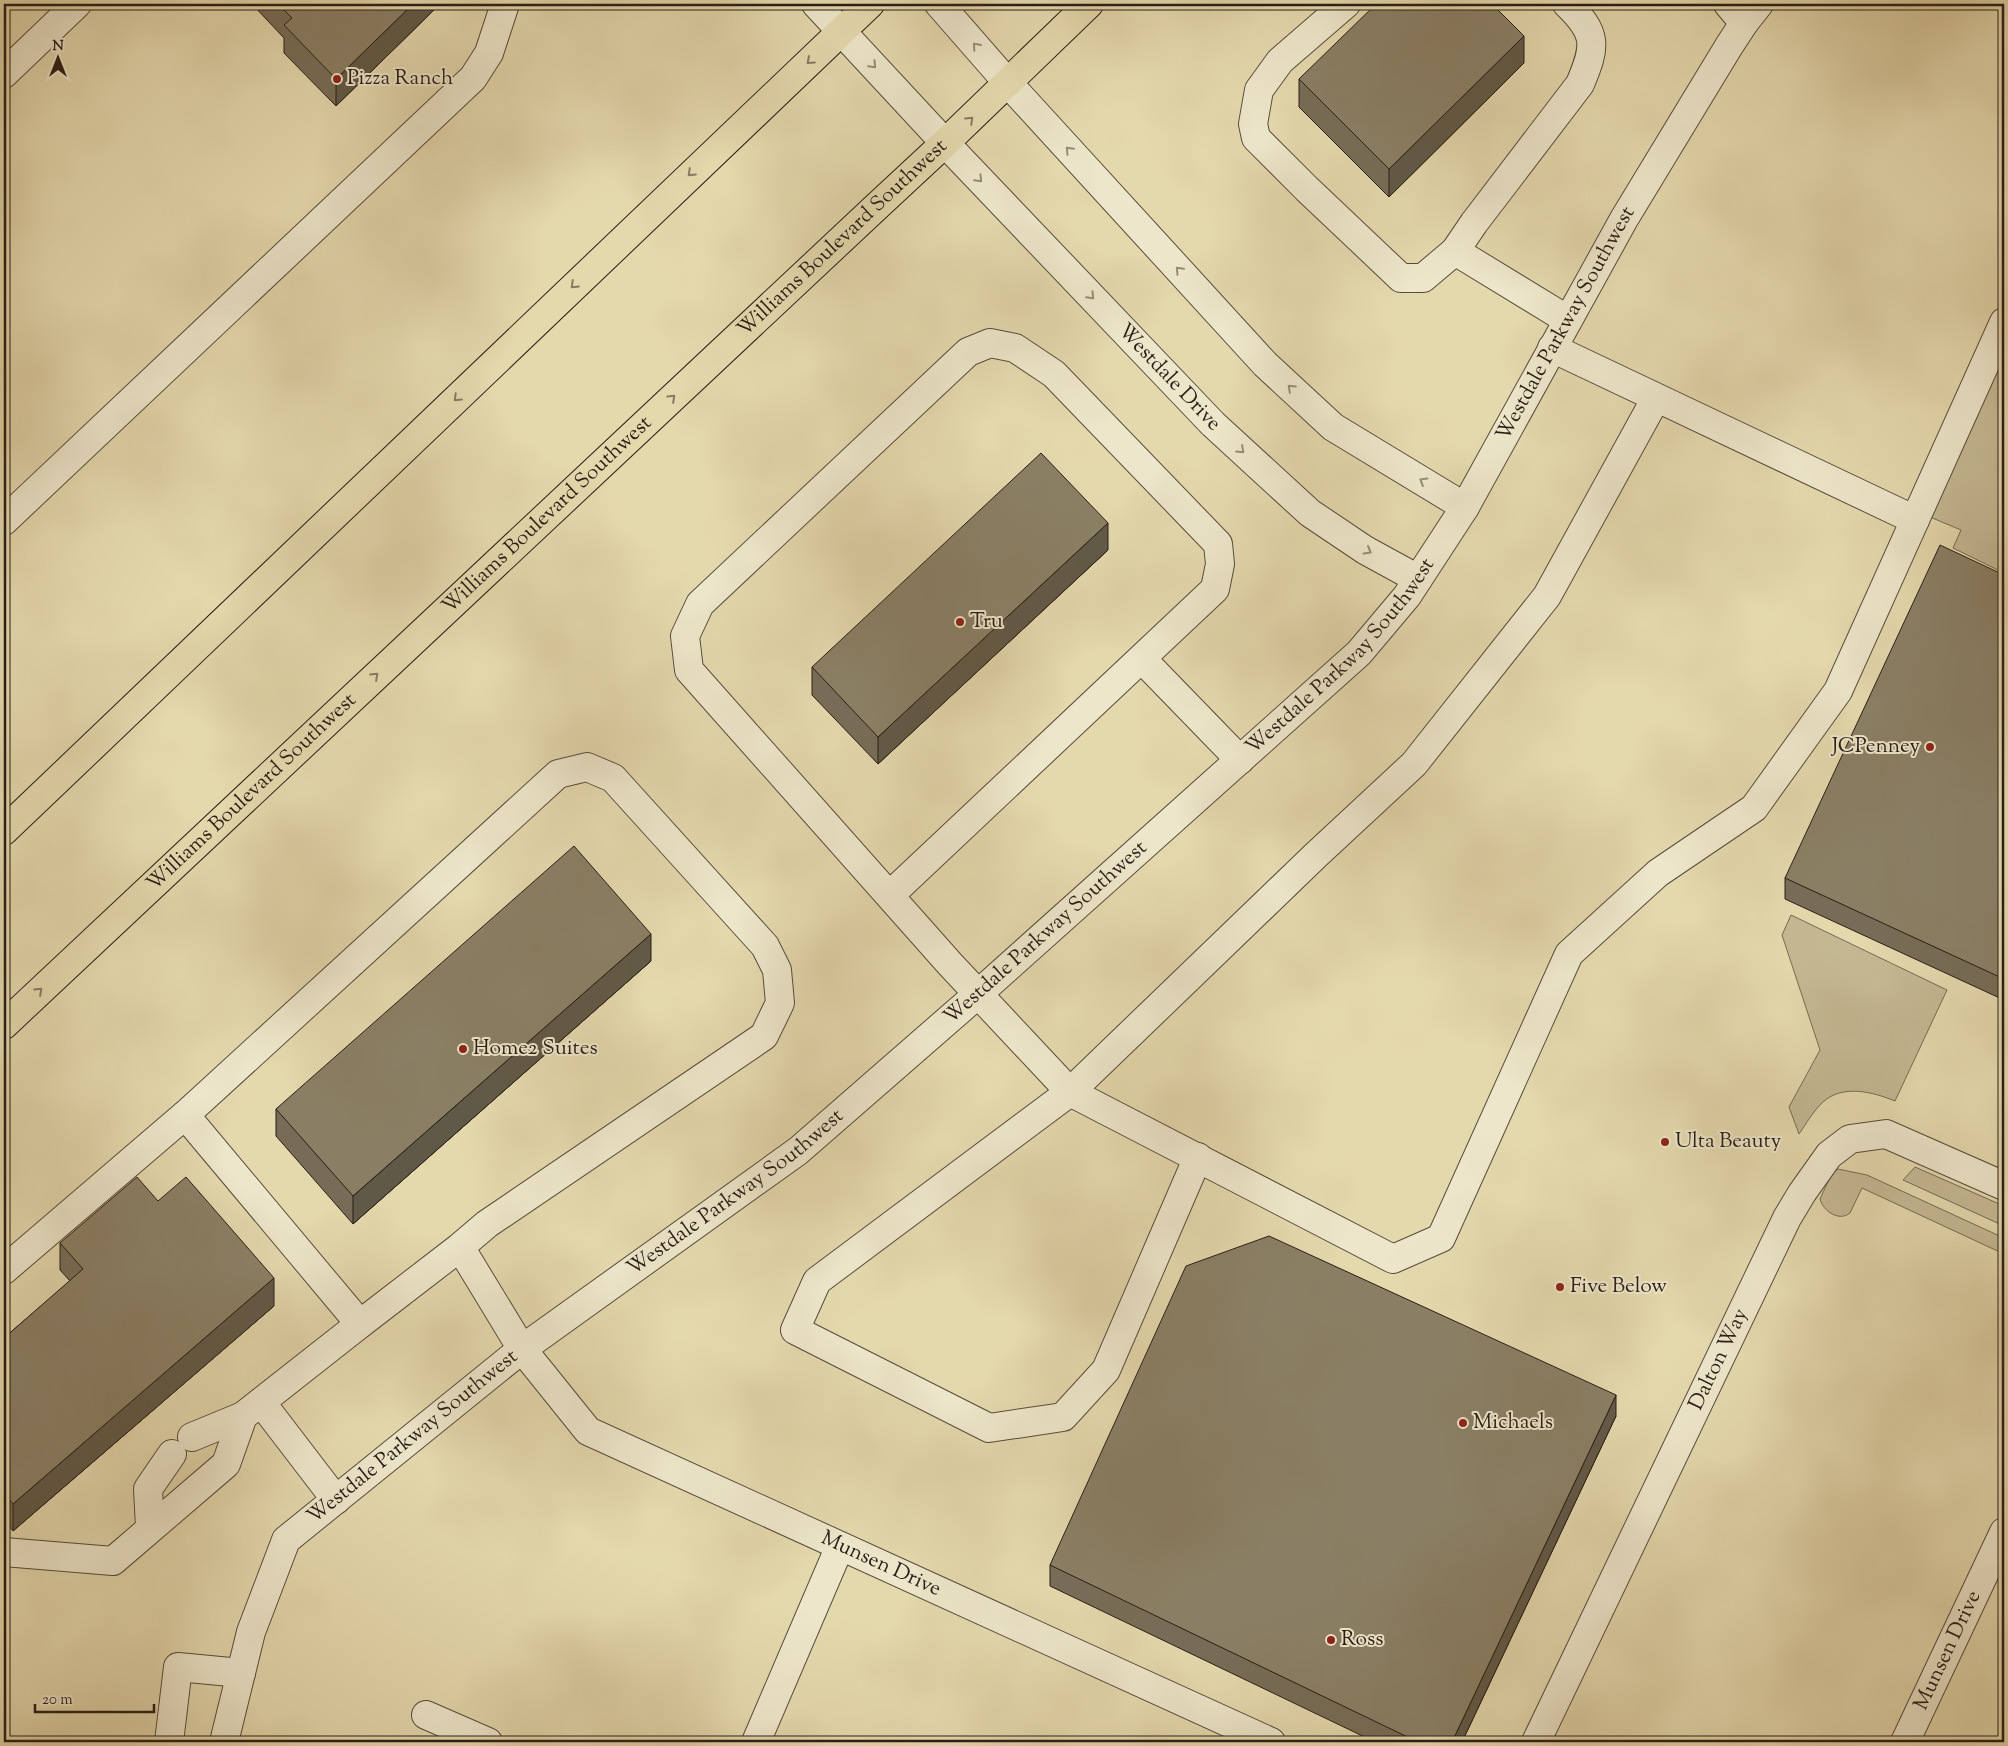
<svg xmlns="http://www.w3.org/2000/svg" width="2008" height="1746" viewBox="0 0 2008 1746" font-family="'Sorts Mill Goudy',serif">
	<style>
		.green { fill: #c4b893; stroke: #766b54 }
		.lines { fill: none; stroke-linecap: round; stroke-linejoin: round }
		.minor-casing { stroke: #584c3c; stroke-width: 30 }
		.major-casing { stroke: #291e16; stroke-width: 30 }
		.minor { stroke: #ede6ca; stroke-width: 28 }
		.major { stroke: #e4d8ad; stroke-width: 28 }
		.wall { fill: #776d57; stroke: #291e16 }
		.shaded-wall { fill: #615947; stroke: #291e16 }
		.building { fill: #8a7f65; stroke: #291e16 }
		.oneway { stroke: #958c79 }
		.oneway2 { stroke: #867b62 }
		.poi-dot { fill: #8f2418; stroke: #ede6ca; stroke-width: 2 }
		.labels { text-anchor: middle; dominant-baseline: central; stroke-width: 4; stroke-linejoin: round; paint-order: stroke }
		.poi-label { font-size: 21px; fill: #291e16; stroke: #ede6ca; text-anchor: start }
		.street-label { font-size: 21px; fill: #291e16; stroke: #ede6ca }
	</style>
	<rect width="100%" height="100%" fill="#e4d8ad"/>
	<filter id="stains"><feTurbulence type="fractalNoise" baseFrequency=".004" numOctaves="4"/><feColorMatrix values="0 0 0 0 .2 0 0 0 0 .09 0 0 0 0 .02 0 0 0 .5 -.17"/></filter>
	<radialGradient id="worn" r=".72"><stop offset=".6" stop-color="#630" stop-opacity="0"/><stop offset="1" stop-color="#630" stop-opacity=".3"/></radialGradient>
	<!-- green -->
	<path class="green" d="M2004,354V573L1953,548L1961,530L1930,517Z
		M1791,915L1947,990L1895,1101C1873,1092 1843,1084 1823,1102C1814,1110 1806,1124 1799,1134L1789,1107L1820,1050L1782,935Z
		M1915,1167L2004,1206V1226L1903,1180Z
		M1838,1169L1867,1175L2004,1238V1254L1862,1188L1850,1213C1839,1222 1823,1211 1820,1199L1831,1175Z"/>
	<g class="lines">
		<!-- minor casing -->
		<g class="minor-casing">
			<g id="minor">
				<path id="s1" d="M816,4L945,143L1213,424L1310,513L1365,550L1418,579"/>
				<path d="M939,4L1008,83L1265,364L1333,427L1465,507"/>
				<path d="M1346,4L1280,61L1259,90L1253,124L1256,138L1307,189L1401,278H1423L1455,251L1474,223L1580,84C1596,46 1598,34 1567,4"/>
				<path d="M1728,4L1744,23"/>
				<path d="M4,74L77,4"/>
				<path d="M1455,251L1568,320"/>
				<path d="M1552,348L1915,520"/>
				<path d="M4,521L473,78L489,53L505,4"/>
				<path d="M1142,659L1240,760"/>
				<path d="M890,895L1215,589L1220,564L1218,544L1054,374L1015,348L990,343L968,352L700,604L685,636L689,670L950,964L1070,1092L1393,1259L1441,1238L1569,954L1658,873L1754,808L1838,691L2004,322"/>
				<path d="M1198,1157L1106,1370L1063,1417L989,1428L795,1330L817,1281L1070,1092L1316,855L1414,764L1547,596L1656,398"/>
				<path id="s2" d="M460,1247L360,1324L185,1115L558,774L587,767L613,778L765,946L777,970L780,1003L764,1036L487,1224L460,1247L522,1349L588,1431L1271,1742"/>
				<path d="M4,1270L185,1115"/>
				<path d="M261,1402L336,1500"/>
				<path d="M192,1437L243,1416"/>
				<path d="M150,1527L148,1489L172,1454"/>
				<path d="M4,1552L113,1561L226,1464L243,1416L360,1324"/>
				<path d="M426,1715L488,1742"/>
				<path d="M169,1742L178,1667L241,1673"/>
				<path id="s3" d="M224,1742L251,1632L286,1540L522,1349L798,1151L978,994L1359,653L1407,596L1465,507L1624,219L1729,46L1744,23L1759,4"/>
				<path d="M756,1742L840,1546"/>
				<path id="s4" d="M1536,1742L1787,1218L1802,1193L1829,1155L1850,1139L1886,1134L2004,1186"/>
				<path id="s5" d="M1905,1742L2004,1532"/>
			</g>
		</g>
		<!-- major casing -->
		<g class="major-casing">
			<g id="major">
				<path d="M4,831L870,4"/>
				<path id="s6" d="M4,1025L874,209L945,143L1089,4"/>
			</g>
		</g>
		<!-- minor -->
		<use href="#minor" class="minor"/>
		<!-- major -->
		<use href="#major" class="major"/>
	</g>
	<!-- wall -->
	<path class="wall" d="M252,4H438V6L336,106L284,53V38Z
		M1524,63L1389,197L1299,107V79Z
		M1108,550L878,764L812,695V667Z
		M2004,575V1000L1785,899V878Z
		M651,961L353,1224L276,1136V1109Z
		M158,1201L274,1306L13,1531L4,1520V1338L70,1281L60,1270V1243Z
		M1616,1416L1462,1742H1375L1050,1586V1565Z"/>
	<!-- shaded-wall -->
	<path class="shaded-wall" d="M413,4H438V6L336,106V79Z
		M1524,36V63L1389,197V169Z
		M1108,523V550L878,764V737Z
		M651,934V961L353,1224V1196Z
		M274,1278V1306L13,1531V1504Z
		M1616,1395V1416L1462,1742H1452Z"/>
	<!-- building -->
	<path class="building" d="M278,4H413L336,79L284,25L292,18Z
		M1376,4H1492L1524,36L1389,169L1299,79Z
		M1041,453L1108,523L878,737L812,667Z
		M1940,545L2004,575V979L1785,878Z
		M574,846L651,934L353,1196L276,1109Z
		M137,1177L158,1201L186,1177L274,1278L13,1504L4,1493V1338L83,1269L60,1243Z
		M1269,1236L1616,1395L1452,1742H1418L1050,1565L1186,1266Z"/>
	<!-- one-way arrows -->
	<defs><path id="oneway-chevron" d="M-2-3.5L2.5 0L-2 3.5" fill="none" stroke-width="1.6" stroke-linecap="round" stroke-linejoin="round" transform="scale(1.25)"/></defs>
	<g class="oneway">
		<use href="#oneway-chevron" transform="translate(976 46) rotate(-131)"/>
		<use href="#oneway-chevron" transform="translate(873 65) rotate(47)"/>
		<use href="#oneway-chevron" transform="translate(1069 150) rotate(-133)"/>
		<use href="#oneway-chevron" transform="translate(979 179) rotate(46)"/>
		<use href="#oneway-chevron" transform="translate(1179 270) rotate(-133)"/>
		<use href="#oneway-chevron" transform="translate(1091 296) rotate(46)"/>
		<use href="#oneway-chevron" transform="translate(1291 388) rotate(-137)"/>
		<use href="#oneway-chevron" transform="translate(1241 450) rotate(43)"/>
		<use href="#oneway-chevron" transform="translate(1423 481) rotate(-149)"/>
		<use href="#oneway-chevron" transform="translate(1368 551) rotate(30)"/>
	</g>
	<g class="oneway2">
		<use href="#oneway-chevron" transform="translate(810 61) rotate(138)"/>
		<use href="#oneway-chevron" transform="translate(970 120) rotate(-44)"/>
		<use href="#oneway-chevron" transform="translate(691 173) rotate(136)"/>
		<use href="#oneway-chevron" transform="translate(574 285) rotate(136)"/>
		<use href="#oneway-chevron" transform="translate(457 398) rotate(136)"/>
		<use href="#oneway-chevron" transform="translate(672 398) rotate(-43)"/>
		<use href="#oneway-chevron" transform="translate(375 676) rotate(-43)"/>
		<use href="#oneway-chevron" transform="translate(39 991) rotate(-43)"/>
	</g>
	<!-- markers -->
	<g class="poi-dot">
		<circle cx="337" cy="79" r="5"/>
		<circle cx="960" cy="622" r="5"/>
		<circle cx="1930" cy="747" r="5"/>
		<circle cx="463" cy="1049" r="5"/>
		<circle cx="1665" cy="1142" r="5"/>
		<circle cx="1560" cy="1287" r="5"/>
		<circle cx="1463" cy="1423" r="5"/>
		<circle cx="1331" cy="1640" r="5"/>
	</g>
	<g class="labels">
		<!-- poi labels -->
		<g class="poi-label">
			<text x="347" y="79">Pizza Ranch</text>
			<text x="970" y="622">Tru</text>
			<text x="1920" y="747" text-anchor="end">JCPenney</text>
			<text x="473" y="1049">Home2 Suites</text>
			<text x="1675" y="1142">Ulta Beauty</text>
			<text x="1570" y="1287">Five Below</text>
			<text x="1473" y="1423">Michaels</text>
			<text x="1341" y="1640">Ross</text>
		</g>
		<!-- street labels -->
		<g class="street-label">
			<text stroke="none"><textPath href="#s6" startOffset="1150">Williams Boulevard Southwest</textPath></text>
			<text stroke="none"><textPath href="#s3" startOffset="1995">Westdale Parkway Southwest</textPath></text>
			<text stroke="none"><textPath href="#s1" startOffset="514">Westdale Drive</textPath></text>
			<text stroke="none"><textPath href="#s6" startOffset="745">Williams Boulevard Southwest</textPath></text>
			<text stroke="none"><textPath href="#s3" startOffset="1590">Westdale Parkway Southwest</textPath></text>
			<text stroke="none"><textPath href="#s6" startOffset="340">Williams Boulevard Southwest</textPath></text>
			<text stroke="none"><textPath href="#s3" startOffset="1185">Westdale Parkway Southwest</textPath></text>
			<text stroke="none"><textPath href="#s3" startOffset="780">Westdale Parkway Southwest</textPath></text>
			<text stroke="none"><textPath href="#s4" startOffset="424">Dalton Way</textPath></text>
			<text stroke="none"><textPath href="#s3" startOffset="375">Westdale Parkway Southwest</textPath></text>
			<text stroke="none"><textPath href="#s2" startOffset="2202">Munsen Drive</textPath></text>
			<text stroke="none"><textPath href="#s5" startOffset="101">Munsen Drive</textPath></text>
		</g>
	</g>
	<!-- margin -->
	<rect width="2008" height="1746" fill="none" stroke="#e4d8ad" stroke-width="20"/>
	<rect x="5" y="5" width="1998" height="1736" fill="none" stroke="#291e16" stroke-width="2.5"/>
	<rect x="10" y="10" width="1988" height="1726" fill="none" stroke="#291e16"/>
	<!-- north arrow -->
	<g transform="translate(58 58)" stroke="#ede6ca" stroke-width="4" paint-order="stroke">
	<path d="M0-4L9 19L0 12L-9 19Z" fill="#291e16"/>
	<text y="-8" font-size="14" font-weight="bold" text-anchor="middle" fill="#291e16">N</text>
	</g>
	<!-- scale -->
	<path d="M35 1704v8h119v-8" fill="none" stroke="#291e16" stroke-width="2.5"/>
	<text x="42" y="1704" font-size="15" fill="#291e16" stroke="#ede6ca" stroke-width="4" paint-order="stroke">20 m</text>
	<rect width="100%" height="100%" filter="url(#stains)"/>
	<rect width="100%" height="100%" fill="url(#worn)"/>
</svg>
